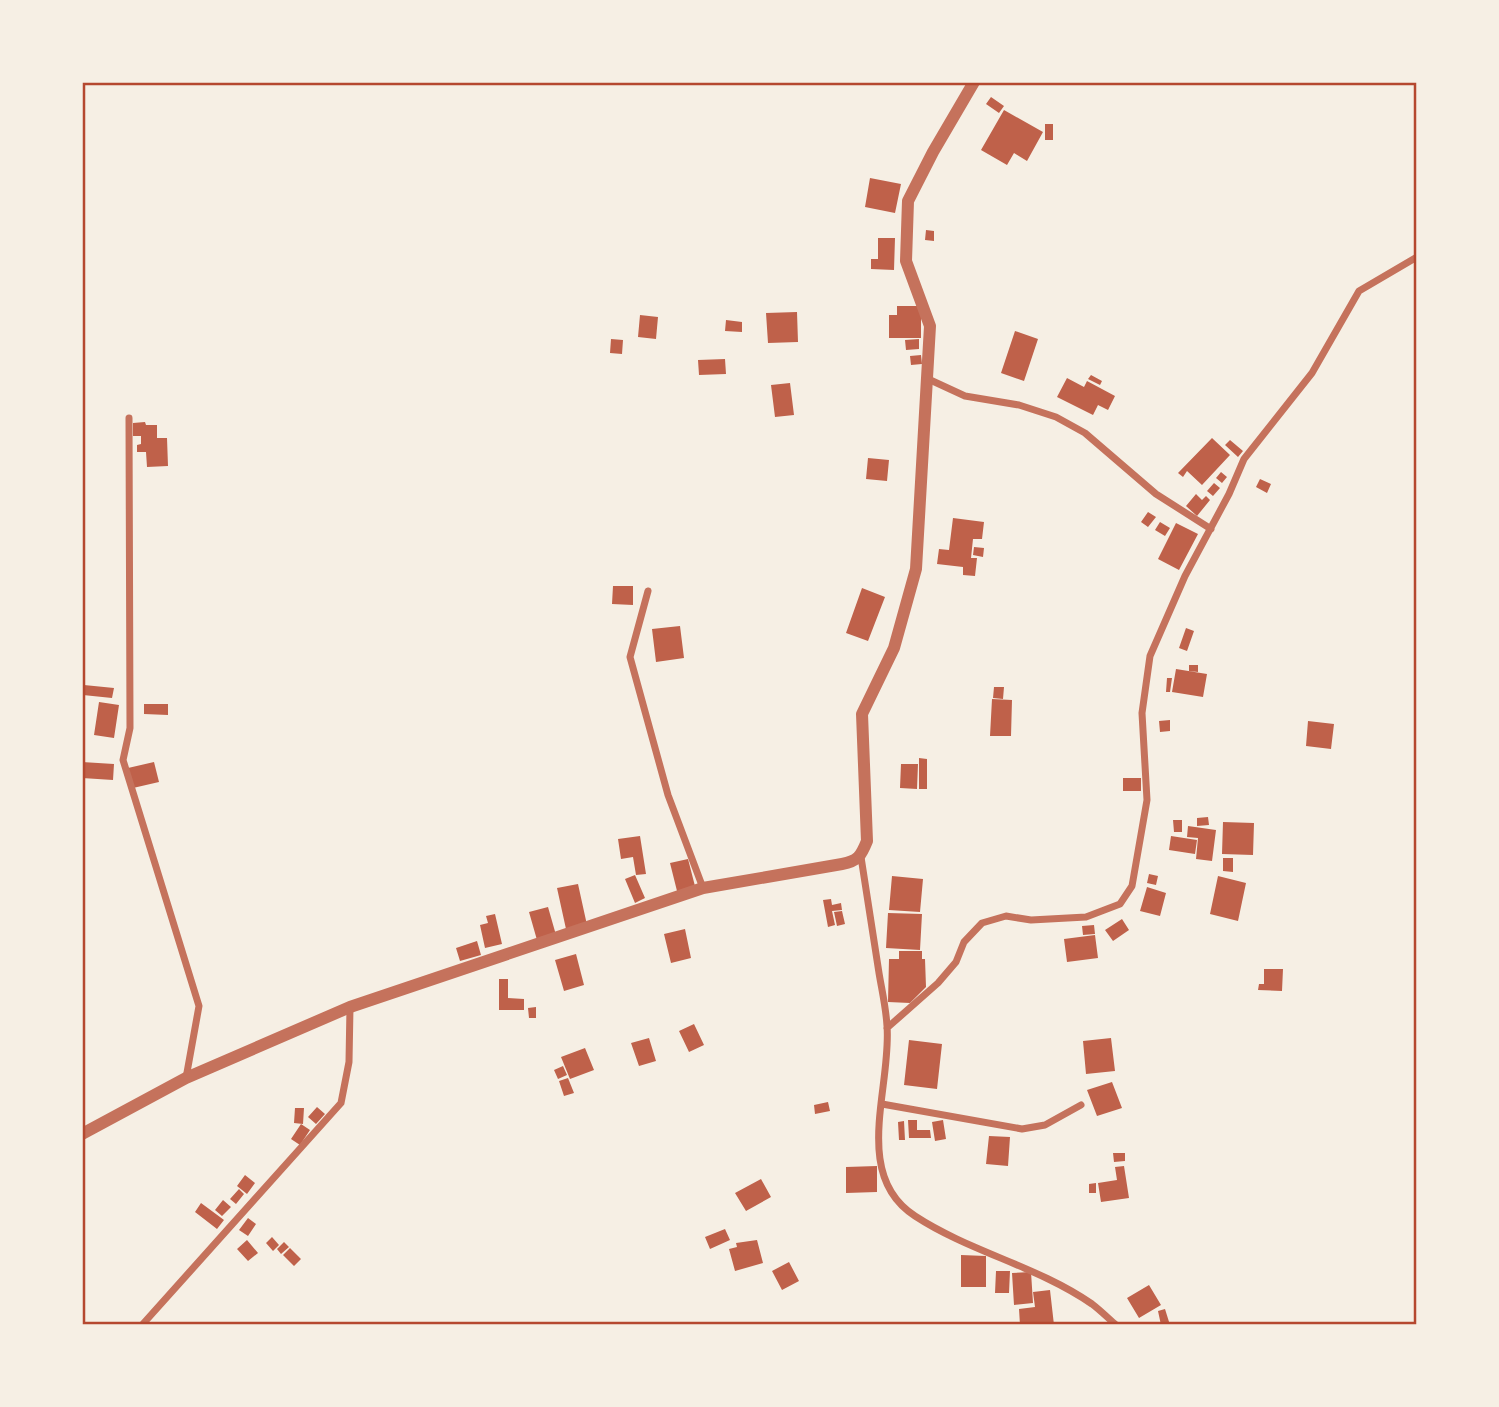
<svg xmlns="http://www.w3.org/2000/svg" width="1499" height="1407" viewBox="0 0 1499 1407" font-family="Quicksand,sans-serif">
	<style>
		.building { fill: #bf614a }
		.lines { fill: none; stroke-linecap: round; stroke-linejoin: round }
		.minor { stroke: #c5725c; stroke-width: 7 }
		.tertiary { stroke: #c5725c; stroke-width: 12 }
		.neatline { fill: none; stroke: #b5482f; stroke-width: 2.5 }
	</style>
	<rect width="100%" height="100%" fill="#f6efe4"/>
	<!-- building -->
	<path class="building" d="M991,97L1004,106L999,113L986,104Z
		M1004,110L1043,132L1027,161L1014,153L1007,165L981,150Z
		M1045,124H1053V140H1045Z
		M870,178L901,184L895,213L865,207Z
		M926,230L934,231V241L925,240Z
		M878,238H895L894,270L871,269V259H878Z
		M897,306H921V338H889V315H897Z
		M797,312L798,342L768,343L766,313Z
		M640,315L658,317L656,339L638,337Z
		M726,320L742,322V332L725,331Z
		M1015,331L1038,339L1024,381L1001,373Z
		M611,339L623,340L622,354L610,353Z
		M919,339V349L906,350L905,340Z
		M921,355L922,364L911,365L910,356Z
		M725,359L726,374L699,375L698,360Z
		M1091,375L1102,381L1100,385L1088,379Z
		M1067,378L1084,387L1087,381L1115,396L1108,410L1098,405L1093,415L1057,397Z
		M790,383L794,415L775,417L771,385Z
		M145,422L146,425H157V438H167L168,466L147,467L146,452H137V445L141,444V436H133V423Z
		M1212,438L1230,455L1202,485L1187,471L1183,477L1178,473Z
		M1230,440L1243,451L1238,457L1225,445Z
		M868,458L889,460L887,481L866,479Z
		M1221,472L1227,477L1222,483L1216,478Z
		M1260,479L1271,484L1267,493L1256,487Z
		M1214,483L1220,488L1213,496L1207,491Z
		M1196,494L1202,500L1206,496L1210,500L1197,516L1186,506Z
		M1148,512L1156,517L1148,527L1141,522Z
		M953,518L984,522L982,539H973L971,558H977L975,576L963,575V567L937,564L939,549L949,550Z
		M1160,522L1170,528L1165,536L1155,530Z
		M1176,523L1198,534L1179,570L1158,559Z
		M974,547L984,548L983,557L973,555Z
		M613,586H633V605L612,604Z
		M862,588L885,597L868,641L846,633Z
		M680,626L684,658L656,662L652,629Z
		M1186,628L1194,631L1187,651L1179,648Z
		M1189,665H1198V672L1189,671Z
		M1176,669L1207,674L1203,697L1172,692Z
		M1167,678H1172L1170,692H1166Z
		M84,685L114,688L112,698L83,695Z
		M994,687H1004L1003,699L993,698Z
		M992,699L1012,700L1011,736H990Z
		M99,702L119,705L114,738L94,735Z
		M144,704H168V715L144,714Z
		M1170,720V731L1160,732L1159,721Z
		M1308,721L1334,724L1331,749L1306,746Z
		M919,758L927,759V789H919Z
		M82,762L114,764L113,780L82,778Z
		M154,762L159,782L133,788L128,768Z
		M901,764H918L917,789L900,788Z
		M1123,778H1141V791H1123Z
		M1208,817L1209,825L1197,826V818Z
		M1173,820H1182V832H1174Z
		M1223,822L1254,823L1253,855L1222,854Z
		M1188,826L1216,830L1212,861L1196,859L1198,838L1187,837Z
		M640,836L646,874L636,875L633,857L621,859L618,839Z
		M1171,836L1197,840L1195,854L1169,850Z
		M1223,858H1233V872L1223,871Z
		M688,859L696,890L678,895L670,863Z
		M1149,874L1158,876L1156,885L1147,883Z
		M635,875L645,898L635,903L625,879Z
		M892,876L923,879L920,912L889,910Z
		M1218,876L1246,883L1238,921L1210,914Z
		M578,884L587,925L566,929L557,888Z
		M1147,887L1166,893L1160,916L1140,911Z
		M831,899L832,905L841,903L842,910L832,911L835,925L828,927L823,900Z
		M548,907L556,935L537,940L529,912Z
		M842,911L845,924L837,926L834,912Z
		M888,913L922,914L920,950L886,948Z
		M495,914L502,944L485,948L480,925L488,923L486,916Z
		M1122,919L1129,930L1113,941L1105,930Z
		M1094,925L1095,934L1083,935L1082,926Z
		M685,929L691,958L671,963L664,934Z
		M1095,935L1098,958L1067,962L1064,939Z
		M477,941L481,955L460,961L456,948Z
		M899,951H922V959H925L926,987L910,1003L888,1002L889,959H899Z
		M576,954L584,985L564,991L555,960Z
		M1264,969H1283L1282,991L1258,990L1259,984H1264Z
		M499,979H508V998L524,999V1010H499Z
		M536,1007V1018H529L528,1008Z
		M694,1024L704,1045L689,1052L679,1031Z
		M649,1038L656,1061L639,1066L631,1043Z
		M1111,1038L1115,1071L1086,1074L1083,1041Z
		M909,1040L942,1044L937,1089L904,1085Z
		M585,1048L594,1070L570,1079L561,1057Z
		M563,1066L567,1075L558,1079L554,1070Z
		M568,1078L574,1093L564,1096L559,1081Z
		M1112,1082L1122,1108L1097,1116L1087,1090Z
		M828,1102L830,1111L815,1114L814,1105Z
		M317,1107L325,1114L316,1124L308,1117Z
		M295,1108H304L303,1124L294,1123Z
		M908,1120H917V1130H930L931,1138H909Z
		M943,1120L946,1139L935,1141L932,1122Z
		M904,1121L905,1140H899L898,1122Z
		M301,1124L310,1130L300,1145L291,1139Z
		M989,1136L1010,1137L1008,1166L986,1164Z
		M1113,1153H1125V1161L1114,1162Z
		M877,1166V1192L846,1193V1167Z
		M1124,1166L1129,1198L1101,1202L1098,1183L1117,1180L1115,1167Z
		M245,1175L255,1183L247,1194L237,1186Z
		M761,1179L771,1197L746,1211L735,1193Z
		M1096,1183V1193H1089V1184Z
		M239,1189L244,1194L236,1204L230,1199Z
		M223,1200L231,1207L222,1216L215,1210Z
		M201,1203L224,1220L217,1229L195,1212Z
		M248,1218L256,1224L248,1236L239,1230Z
		M725,1229L730,1240L710,1249L705,1237Z
		M272,1237L279,1245L273,1251L266,1243Z
		M247,1240L258,1253L248,1261L237,1249Z
		M757,1240L763,1263L735,1271L729,1249L737,1247L736,1243Z
		M284,1242L289,1247L281,1254L277,1249Z
		M290,1248L301,1259L294,1266L283,1255Z
		M961,1255L986,1256V1287H961Z
		M789,1262L799,1281L782,1290L772,1271Z
		M996,1271H1010L1009,1293H995Z
		M1031,1272L1033,1303L1014,1305L1012,1273Z
		M1149,1285L1161,1305L1139,1318L1127,1298Z
		M1050,1290L1054,1325H1020L1019,1309L1035,1307L1033,1292Z
		M1165,1309L1170,1325H1161L1158,1311Z"/>
	<g class="lines">
		<!-- minor -->
		<path class="minor" d="M926,378L965,396L1019,405L1056,417L1085,433L1156,494L1211,529
			M129,418L130,728L123,760L199,1006L186,1078
			M648,591L630,657L668,795L703,888
			M861,857C867,896 873,934 879,973C882,991 886,1008 887,1026C892,1086 851,1175 915,1216C970,1252 1037,1266 1092,1304C1100,1310 1108,1318 1116,1325
			M887,1028L938,983L956,962L964,942L982,923L1006,916L1031,920L1086,917L1120,904L1132,886L1147,800L1142,713L1150,656L1185,576L1229,494L1244,459L1312,373L1359,291L1417,257
			M882,1104L1022,1129L1045,1125L1081,1105
			M142,1325L341,1103L349,1062L350,1007"/>
		<!-- tertiary -->
		<path class="tertiary" d="M82,1134L186,1078L350,1007L703,888L842,864C858,861 861,856 867,841L862,714L894,648L916,569L930,326L906,261L908,201L933,152L974,82"/>
	</g>
	<!-- border -->
	<rect width="1499" height="1407" fill="none" stroke="#f6efe4" stroke-width="168"/>
	<rect x="84" y="84" width="1331" height="1239" class="neatline"/>
</svg>
